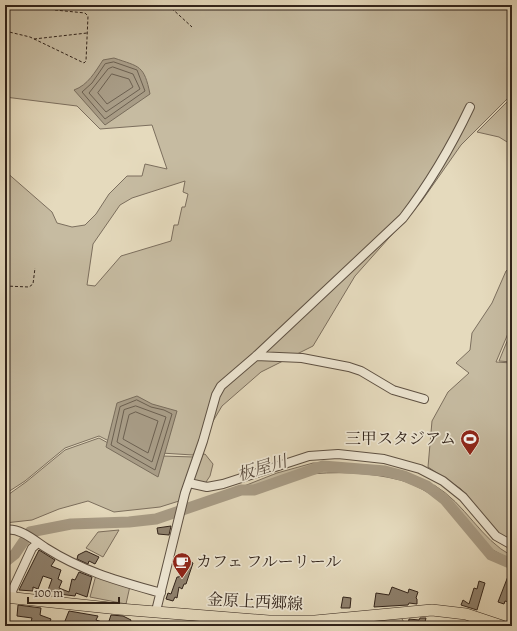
<svg xmlns="http://www.w3.org/2000/svg" width="517" height="631" viewBox="0 0 517 631" font-family="Alegreya,'Noto Serif JP',serif">
	<style>
		.green { fill: #c6bba1; stroke: #7c6f5e; fill-rule: evenodd }
		.water { fill: #a89c86; stroke: #786c5b }
		.lines { fill: none; stroke-linecap: round; stroke-linejoin: round }
		.shore { stroke: #6c6050; stroke-width: 1 }
		.river { stroke: #a89c86; stroke-width: 11 }
		.building { fill: #8f826f; stroke: #31231a }
		.minor-casing { stroke: #5e5143; stroke-width: 10 }
		.major-casing { stroke: #31231a; stroke-width: 12 }
		.path { stroke: #31231a; stroke-width: 1; stroke-dasharray: 3 2; stroke-linecap: butt }
		.minor { stroke: #eee7d4; stroke-width: 8 }
		.major { stroke: #e5dabd; stroke-width: 11 }
		.labels { text-anchor: middle; dominant-baseline: central; stroke-width: 3.5; stroke-linejoin: round; paint-order: stroke }
		.poi-label { font-size: 16px; fill: #31231a; stroke: #eee7d4; text-anchor: end }
		.street-label { font-size: 16px; fill: #31231a; stroke: #eee7d4 }
		.water-label { font-size: 17px; font-style: italic; fill: #5b4d40; stroke: #eee7d4 }
	</style>
	<rect width="100%" height="100%" fill="#e5dabd"/>
	<filter id="stains"><feTurbulence type="fractalNoise" baseFrequency=".005" numOctaves="4"/><feColorMatrix values="0 0 0 0 .2 0 0 0 0 .09 0 0 0 0 .02 0 0 0 .5 -.17"/></filter>
	<radialGradient id="worn" r=".72"><stop offset=".6" stop-color="#630" stop-opacity="0"/><stop offset="1" stop-color="#630" stop-opacity=".3"/></radialGradient>
	<!-- green -->
	<path class="green" d="M5,5H512V103L507,99L461,145L421,202L355,276L313,346L261,372L222,406L193,455L129,451L99,436L65,448L25,481L5,494V171L52,212L57,223L72,227L85,225L96,214L109,194L127,176H142L145,164L167,169L152,125L100,129L77,106L5,97ZM185,181L183,192L188,194L185,207H182L178,225H174L171,241L121,256L95,286L87,285L93,244L120,205L132,198Z
		M507,102L512,107V145L499,137L477,132Z
		M512,266V324L496,362L512,363V539H504L461,489L428,467L432,421L448,392L469,373L456,363L470,350L472,333L492,303L506,271Z
		M512,329V362L499,361Z
		M99,438L130,455L194,457L205,454L213,464L210,476L204,485L186,486L179,501L160,507L114,512L88,501L59,509L32,520L5,523V497L26,482L65,450Z
		M313,463H328L314,466L251,489L244,486L277,473Z
		M330,469C363,472 422,471 441,501C429,493 415,484 400,480C369,472 334,471 302,475L313,471Z
		M434,485C466,504 480,539 512,556V560L489,548L449,499Z
		M119,530L103,557L86,548L98,532Z
		M96,575L130,586L126,604L90,597Z
		M401,617L406,626H377L379,621Z"/>
	<!-- water -->
	<path class="water" d="M114,58C140,67 144,65 150,94L105,125L74,90C88,85 95,72 103,60Z
		M137,396L152,404L177,411L158,477L106,447L117,403Z"/>
	<g class="lines">
		<!-- shore -->
		<path class="shore" d="M114,62L137,70L145,91L105,119L82,92L92,83L105,64Z
			M113,67L133,74L140,89L106,112L89,93L108,69Z
			M112,74L129,79L133,87L107,104L98,93Z
			M137,400L151,407L164,410L172,414L155,470L111,445L120,407Z
			M136,406L166,417L152,462L117,442L124,410Z
			M136,412L158,421L148,453L123,439L129,415Z"/>
		<!-- river -->
		<path class="river" d="M5,562L15,554L30,532L71,524L129,522L156,519L241,490H254L323,466L385,471L404,476L427,486L445,500L491,555L512,564"/>
	</g>
	<!-- building -->
	<path class="building" d="M171,526L169,535L158,534L157,528Z
		M39,550L55,560L51,566L61,570L58,579L62,581L59,588L69,592L72,579L75,580L79,572L92,577L87,597L76,593L75,596L59,594L48,590L52,579L43,576L38,589L33,587V591L19,590Z
		M86,551L99,557L95,564L89,561L88,564L77,559L78,555Z
		M188,561L193,563L186,584H184L182,589L179,587L177,598L175,597L173,601L166,599L168,593L171,594L177,577H179L182,567L186,568Z
		M512,566V603L505,601L504,604L498,602Z
		M479,581L485,583L477,610L461,605L463,600L469,604L474,588L477,589Z
		M392,587L408,593L409,589L418,592L416,598L417,599V604L409,603L408,605L374,607L376,593L389,595Z
		M343,597L351,598L350,608H341Z
		M18,605L41,608L40,615L51,619L48,626H30L32,618L17,616Z
		M69,611L98,616L96,620L108,624L111,615L123,616L131,620L129,626H63Z
		M420,618H426L424,626H408L409,619L419,620Z"/>
	<g class="lines">
		<!-- minor casing -->
		<g class="minor-casing">
			<path id="minor" d="M256,356L302,358L349,367L361,371L393,390L424,399
				M189,483L207,487L223,484L309,456L338,454L384,459L420,469L443,481L463,497L496,536L512,545
				M5,530C20,527 35,541 46,548C84,572 119,581 161,593
				M13,596L12,591L32,548L38,543
				M156,611L185,493L203,441L216,395L221,386L256,356L403,218C430,183 451,147 470,107"/>
		</g>
		<!-- major casing -->
		<g class="major-casing">
			<path id="major" d="M5,597L119,609L269,621H315L432,610L466,614L502,626"/>
		</g>
		<!-- path -->
		<path class="path" d="M168,5L192,27
			M5,31L30,37L84,63L86,61L88,16L85,13L55,10L48,5
			M34,39L87,33
			M5,286L29,287L33,284L35,268"/>
		<!-- minor -->
		<use href="#minor" class="minor"/>
		<!-- major -->
		<use href="#major" class="major"/>
	</g>
	<!-- icons -->
	<defs>
		<g id="stadium-pin" transform="scale(1)"><path d="M0 17L-7.5 6A9.5 9.5 0 1 1 7.5 6Z" fill="#8f2418" stroke="#eee7d4"/><path d="M0-5a6.5 5 0 1 0 0 10a6.5 5 0 1 0 0-10ZM-3.5-1.8h7v3.6h-7Z" fill="#fff"/></g>
		<g id="cafe-pin" transform="scale(1)"><path d="M0 17L-7.5 6A9.5 9.5 0 1 1 7.5 6Z" fill="#8f2418" stroke="#eee7d4"/><path d="M-5.5-4.5H6V0H3Q3 3.5 0 3.5H-2.5Q-5.5 3.5-5.5 0ZM3-3.2v2h1.7v-2ZM-6 4.5H4V6H-6Z" fill="#fff"/></g>
	</defs>
	<g fill-rule="evenodd">
		<use href="#stadium-pin" x="470" y="439"/>
		<use href="#cafe-pin" x="182" y="562"/>
	</g>
	<g class="labels">
		<!-- poi labels -->
		<g class="poi-label">
			<text x="456" y="439">三甲スタジアム</text>
			<text x="196" y="562" text-anchor="start">カフェ フルーリール</text>
		</g>
		<!-- street labels -->
		<g class="street-label">
			<text transform="translate(255 602) rotate(3)">金原上西郷線</text>
		</g>
		<!-- water labels -->
		<g class="water-label">
			<text transform="translate(262 468) rotate(-17)">板屋川</text>
		</g>
	</g>
	<!-- margin -->
	<rect width="517" height="631" fill="none" stroke="#e5dabd" stroke-width="20"/>
	<rect x="6" y="6" width="505" height="619" fill="none" stroke="#31231a" stroke-width="2"/>
	<rect x="10" y="10" width="497" height="611" fill="none" stroke="#31231a"/>
	<!-- scale -->
	<path d="M28 597v6h91v-6" fill="none" stroke="#31231a" stroke-width="2"/>
	<text x="34" y="597" font-size="12" fill="#31231a" stroke="#eee7d4" stroke-width="3" paint-order="stroke">100 m</text>
	<rect width="100%" height="100%" filter="url(#stains)"/>
	<rect width="100%" height="100%" fill="url(#worn)"/>
</svg>
